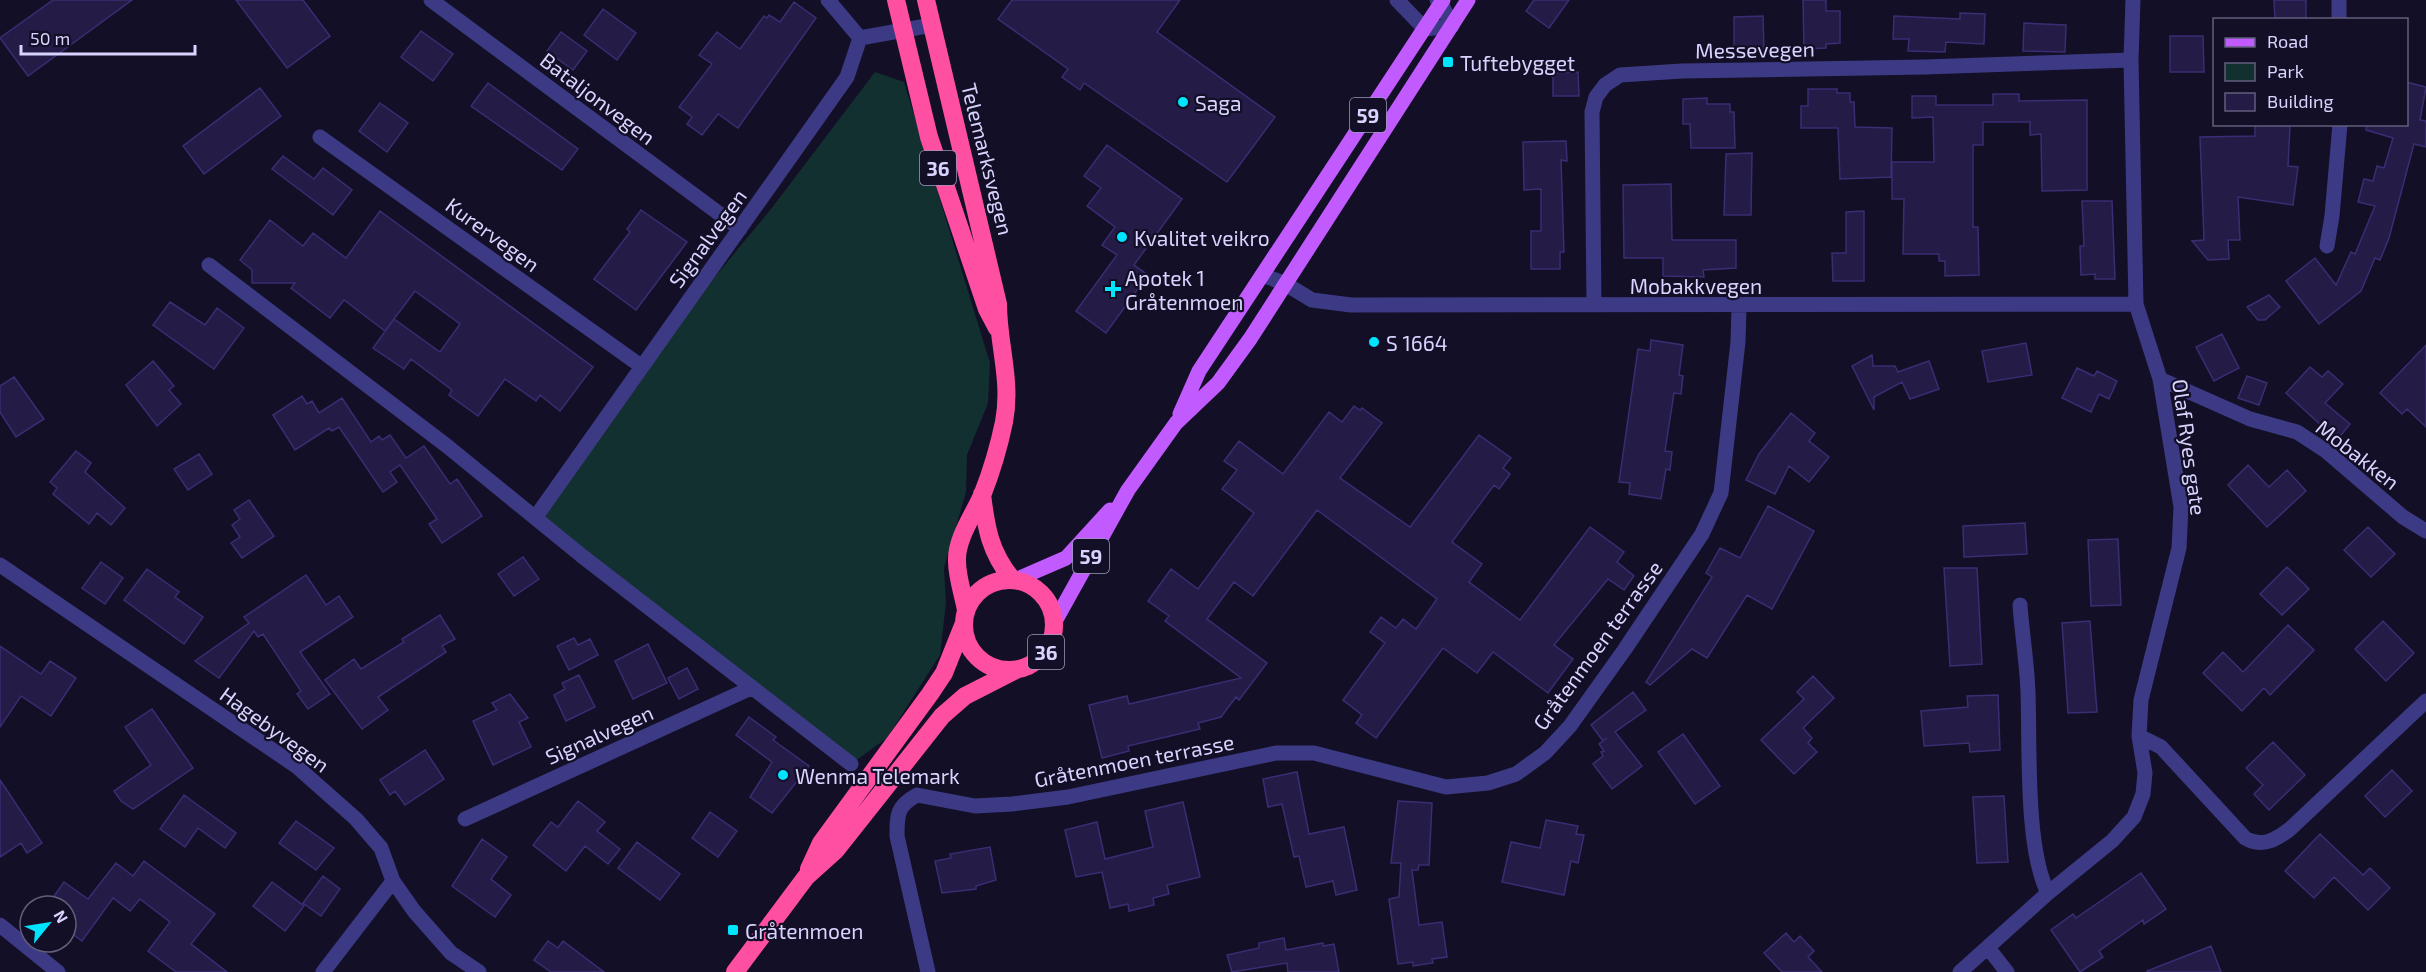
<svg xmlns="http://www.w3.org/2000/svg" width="2426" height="972" viewBox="0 0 2426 972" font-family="'Exo 2',sans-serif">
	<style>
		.green { fill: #12302f }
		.building { fill: #241b47; stroke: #3b2d73; stroke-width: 1.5 }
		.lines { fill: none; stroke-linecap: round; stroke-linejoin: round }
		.street { stroke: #3d3a85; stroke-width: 15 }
		.primary { stroke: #c25bff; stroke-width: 15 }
		.highway { stroke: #ff4fa3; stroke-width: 18 }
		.poi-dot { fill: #00e5ff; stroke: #130f26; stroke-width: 2 }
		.labels { text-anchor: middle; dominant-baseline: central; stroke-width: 4.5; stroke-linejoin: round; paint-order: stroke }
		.shield { fill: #130f26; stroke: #9e99be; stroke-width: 1.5 }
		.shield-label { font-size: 20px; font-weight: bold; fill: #d9d4ff }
		.street-label { font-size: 21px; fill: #d9d4ff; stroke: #130f26 }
		.poi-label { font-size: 21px; fill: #d9d4ff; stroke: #130f26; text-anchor: start }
	</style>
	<rect width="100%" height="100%" fill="#130f26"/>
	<!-- green -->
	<path class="green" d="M875,72L904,82L990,363L988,403L967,455L966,492L944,568L946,603L940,655L887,738L851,764L535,518L641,366L771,209Z"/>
	<!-- building -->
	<path class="building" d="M53,0H132L28,76L0,38Z
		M236,0H303L330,36L287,68Z
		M1012,0H1180L1157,32L1275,117L1227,182L1084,83L1080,90L1062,77L1068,69L998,19Z
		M1534,0H1569L1549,28L1526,11Z
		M1803,0H1826V11H1840V43L1826,44V48L1804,49Z
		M2274,0H2306V20H2275Z
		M794,2L816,18L738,128L718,114L702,135L687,124L692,117L679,107L712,64L699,55L717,32L740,49L764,16L767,18L769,15L780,22Z
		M603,9L636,33L617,60L584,35Z
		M1960,13L1985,14L1984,44L1946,42L1945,52L1908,51L1909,39H1893L1894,16L1960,19Z
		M1763,16L1764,50H1734V17Z
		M2024,23L2066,25L2065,52L2023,51Z
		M421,31L453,54L433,81L401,57Z
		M561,32L587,51L573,70L547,51Z
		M2170,36H2203L2204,72H2170Z
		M1578,72L1579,96H1553V73Z
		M2406,82L2426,87L2420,120L2426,121V147L2414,144L2389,238L2380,260L2375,258L2361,291L2319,324L2286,281L2315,258L2336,285L2351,252L2355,254L2375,206L2358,202L2364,179L2373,181L2377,166L2384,168L2393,138L2366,130L2367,124H2406Z
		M488,83L578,149L562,170L471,106Z
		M260,88L281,116L204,174L183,146Z
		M1808,89H1837V93H1850V102H1854L1855,127L1892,128L1891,177L1840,179L1838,128H1801V106H1808Z
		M1993,94H2019V101L2087,100V190L2042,191L2041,134L2030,135V122H1983V145H1973V227H1978L1979,275L1945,276V261H1939V254H1903L1904,199H1892V162H1934L1933,117L1912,118V96H1936V105H1993Z
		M1707,98V104H1730V112H1734L1735,148H1691L1690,124H1683V99Z
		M380,103L408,123L387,152L359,131Z
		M2255,125L2290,126L2288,166L2298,167L2293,205L2238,197L2240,240H2228L2229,259L2208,260L2192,241L2204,240L2200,137L2255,136Z
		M1566,141L1567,161L1561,160L1564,252H1560V269H1531V231H1541V189L1524,190L1523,142Z
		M1107,145L1182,199L1134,265L1148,275L1106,333L1076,311L1117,255L1102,245L1115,227L1087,206L1101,188L1084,176Z
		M1752,153L1751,215H1724L1726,154Z
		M283,156L314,179L323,168L352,190L333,215L272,169Z
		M1671,184L1672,240H1736V268L1703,270L1704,277L1663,276V258H1624L1623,185Z
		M2082,201H2112L2115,279H2095V274L2081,275L2080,246H2084Z
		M641,210L687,242L636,310L594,279L630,232L627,229Z
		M380,211L593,367L560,411L540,395L536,401L505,379L478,416L449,395L452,390L411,359L404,369L373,348L394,319L440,352L460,324L415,291L385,331L344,300L330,318L291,288L295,283H252V270L240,260L270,220L303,246L313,233L346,258Z
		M1864,211V281H1833L1832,253H1846V212Z
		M2269,295L2280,307L2265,320H2258L2247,307Z
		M170,302L205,325L217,308L244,328L214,369L153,325Z
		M2222,334L2239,368L2214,381L2196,347Z
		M1651,340L1683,345L1679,375L1683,376L1681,394L1674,393L1665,451L1672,452L1670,470L1666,469L1661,499L1629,494L1630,483L1619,482L1638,349L1650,351Z
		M2026,343L2032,375L1988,382L1982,351Z
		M2426,345V427L2407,409L2402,414L2380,393Z
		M1872,355L1873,366H1895L1898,372L1929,361L1939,389L1910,399L1902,382L1874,397V410L1852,366Z
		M153,361L174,386L169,390L181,404L157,426L126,385Z
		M2310,367L2322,377L2328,371L2343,384L2325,403L2350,424L2337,440L2286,393Z
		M2077,368L2094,376L2097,371L2117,381L2109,399L2099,394L2091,412L2062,398Z
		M2247,376L2267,383L2259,405L2238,398Z
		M14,377L44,419L16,437L0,412V386Z
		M302,396L307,404L312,401L319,413L342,398L371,442L379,436L382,440L390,435L406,458L424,446L450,484L457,479L482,516L442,543L429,524L437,519L400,465L390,472L397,482L383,492L339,427L332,431L329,428L295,450L273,415Z
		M1354,406L1360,410L1362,408L1382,423L1340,478L1410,527L1479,435L1511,458L1503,468L1510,474L1499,489L1494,485L1452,542L1482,564L1469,582L1520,620L1590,527L1624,552L1617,562L1634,576L1624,590L1608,579L1554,645L1573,659L1548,693L1493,652L1477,673L1443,648L1376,738L1356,723L1362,715L1343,700L1385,643L1370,632L1381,617L1396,628L1403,619L1416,629L1437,599L1317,510L1253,596L1234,582L1207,619L1267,663L1239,700L1236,697L1221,717L1198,723L1200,729L1128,746L1129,751L1102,758L1089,705L1127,696L1129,704L1241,678L1165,621L1169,616L1148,601L1171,569L1198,589L1254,513L1222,489L1237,470L1224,461L1239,441L1283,474L1329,412L1342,422Z
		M1791,413L1815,433L1809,441L1829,457L1809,482L1789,466L1775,494L1746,480L1759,454Z
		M76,451L91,463L85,472L125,508L111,525L97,513L89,524L53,494L57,488L50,482Z
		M199,454L212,474L188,490L174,469Z
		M2248,465L2269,487L2287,470L2306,491L2267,527L2228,485Z
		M249,500L274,536L242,558L231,543L240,537L232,525L240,519L234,510Z
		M1768,506L1814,531L1772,609L1747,595L1707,658L1692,649L1650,685L1646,682L1712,577L1706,573L1720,548L1740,558Z
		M2025,523L2027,554L1964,557L1963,526Z
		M2368,527L2395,554L2371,577L2344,550Z
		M2118,539L2121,605L2091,606L2088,540Z
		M523,557L539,579L514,596L498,574Z
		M101,562L123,578L105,604L82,588Z
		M2287,567L2309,589L2282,615L2260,594Z
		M1944,568H1977L1982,664L1950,666Z
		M147,569L179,592L175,597L203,617L184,644L124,600Z
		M306,575L326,605L339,596L353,617L300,652L330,694L308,709L297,694L301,691L263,634L258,637L254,631L219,678L195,661L249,623L244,617Z
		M440,615L455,639L442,646L446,652L378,697L388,710L362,729L325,680L354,659L361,669L404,642L402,639Z
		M2090,621L2097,712L2068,713L2062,623Z
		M2383,621L2414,653L2386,681L2355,649Z
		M2288,625L2314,650L2270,695L2264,688L2242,711L2203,673L2223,652L2243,672Z
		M574,638L578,645L590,639L598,655L569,670L557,646Z
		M648,644L667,683L633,699L615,661Z
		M0,646L41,674L50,661L76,678L51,716L21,696L0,727Z
		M687,668L698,689L679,699L668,678Z
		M579,675L595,707L566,721L554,695L565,689L562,683Z
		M1813,676L1834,698L1803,728L1812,738L1808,743L1817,752L1794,774L1761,740L1804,699L1797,692Z
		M1633,692L1646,710L1615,732L1642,766L1612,789L1593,764L1603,756L1601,752L1604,751L1599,744L1607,738L1603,741L1591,725Z
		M510,694L528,718L519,722L531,747L493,765L473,721L497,710L492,703Z
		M1998,695L2000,750L1970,752L1969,743L1924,746L1921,711L1968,707L1967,696Z
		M152,709L193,768L133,809L121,801L114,791L151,765L125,727Z
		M749,717L776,737L773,740L809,766L772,813L750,797L772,762L736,735Z
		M1683,734L1720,786L1695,804L1658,752Z
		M2273,742L2305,775L2269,810L2254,794L2263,785L2246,768Z
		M425,750L444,779L405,805L395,791L390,795L380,780Z
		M2392,770L2412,791L2385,817L2365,796Z
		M1297,772L1309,834L1344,827L1357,890L1336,895L1333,881L1306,887L1299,856L1294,857L1282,804L1268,807L1263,779Z
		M0,780L42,843L27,853L21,843L0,857Z
		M184,795L236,833L225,848L198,828L185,847L160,829Z
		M2004,796L2008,862L1977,863L1973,797Z
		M578,801L605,822L597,831L620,849L608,864L585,846L566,871L533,845L551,822L558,827Z
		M1398,801L1432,803L1429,865H1419L1418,870H1412L1419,925L1442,922L1447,957L1432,959L1433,963L1413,966V962L1398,964L1389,899L1399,897L1401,863H1391Z
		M1183,802L1200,877L1167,885L1169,894L1153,898L1154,905L1129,911L1128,904L1110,908L1102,872L1076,877L1065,830L1097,822L1105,859L1153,847L1145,811Z
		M710,812L737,831L718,857L692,838Z
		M1546,820L1578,826L1576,834L1584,835L1578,863L1571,861L1564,895L1502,882L1511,842L1540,848Z
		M296,821L334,848L316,870L279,843Z
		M2320,834L2363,875L2370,868L2390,888L2368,910L2334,877L2314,898L2285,871Z
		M482,839L507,857L491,879L511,895L495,917L452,886Z
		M637,842L680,874L660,900L618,868Z
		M990,847L996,880L976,886V889L942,893L935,861L951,858L950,854Z
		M144,861L215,914L191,944L227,972H176L148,951L170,922L140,899L130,911L113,898L82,941L66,929V906H47L64,882L88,899L116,863L133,876Z
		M2141,873L2166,909L2144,924L2143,920L2099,951L2103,957L2080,972L2051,930L2073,914L2076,918Z
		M323,876L340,889L321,916L303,903Z
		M272,882L304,906L285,931L253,906Z
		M1786,933L1794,942L1800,936L1814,951L1808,957L1822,972H1782L1764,953Z
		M1284,938L1286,950L1323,943V946L1334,944L1339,972H1288L1287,963L1232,972L1227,955L1259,948V943Z
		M548,941L558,948L563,941L604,972H551L534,960Z
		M2211,946L2221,972H2147V971Z"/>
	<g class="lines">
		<!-- street -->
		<path class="street" d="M431,0L740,229
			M828,0L860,38
			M1397,0L1425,29L1452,26L1441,3L1437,0
			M2339,0V20
			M320,137L641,366
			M2327,246L2332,216L2340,124
			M209,265L447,446L582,556L851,764
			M1262,275L1284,283L1312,300L1351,305L2136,304
			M1594,305L1592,112L1596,97L1605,85L1620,75L1682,71L1925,67L2131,60
			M2160,379L2250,419L2297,432L2326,451L2403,517L2426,531
			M535,518L847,77L860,38L932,25
			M0,565L296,766L356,819L381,848L393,881L414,911L451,953L479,972
			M2020,605C2022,634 2027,663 2028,692C2030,746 2025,848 2048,893
			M2139,736L2161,747L2245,838C2261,848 2276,840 2290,829L2426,701
			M465,819L751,688
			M0,925L58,972
			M1989,949L2007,972
			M323,972L393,881
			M928,972L897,836C897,814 897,806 917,795L975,806L1012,804L1068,797L1276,753H1314L1446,787L1488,783L1516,774L1545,753L1570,726L1625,649L1702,534L1721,493L1738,342L1739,307
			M1960,972L2048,893L2112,841L2134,817L2143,794L2145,773L2139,736L2141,700L2179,548L2181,507L2160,379L2136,304L2131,60L2133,0"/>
		<!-- primary -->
		<path class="primary" d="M1180,414L1199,371L1443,0
			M1015,580L1066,558L1110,510
			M1054,623L1128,490L1176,423L1218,383L1250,339L1468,0"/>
		<!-- highway -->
		<path class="highway" d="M896,0L929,137L987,309L997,328
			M926,0L998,304C998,344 1012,381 1004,422C999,446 992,470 983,493C975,513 956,538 957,561C957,577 963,594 966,610
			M982,494C986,528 990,552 1012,579
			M964 625a45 45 0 1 1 90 0a45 45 0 1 1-90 0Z
			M809,869L821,843L930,694L944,673L964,623
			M735,972L806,877L836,850L942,716L965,696L1016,670"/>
	</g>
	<!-- markers -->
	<g class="poi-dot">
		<rect x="1442" y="56" width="12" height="12" rx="3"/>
		<circle cx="1183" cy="102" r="6"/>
		<circle cx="1122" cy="237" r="6"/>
		<path d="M1110 280h6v6h6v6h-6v6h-6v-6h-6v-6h6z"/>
		<circle cx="1374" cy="342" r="6"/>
		<circle cx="783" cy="775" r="6"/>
		<rect x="727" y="924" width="12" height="12" rx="3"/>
	</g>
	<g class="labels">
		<!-- shield labels -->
		<g class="shield">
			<rect x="1350" y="98" width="36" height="34" rx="4.5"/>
			<rect x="920" y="151" width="36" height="34" rx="4.5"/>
			<rect x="1073" y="539" width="36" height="34" rx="4.5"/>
			<rect x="1028" y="635" width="36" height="34" rx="4.5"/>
		</g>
		<g class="shield-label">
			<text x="1368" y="115">59</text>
			<text x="938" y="168">36</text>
			<text x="1091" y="556">59</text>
			<text x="1046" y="652">36</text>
		</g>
		<!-- street labels -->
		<g class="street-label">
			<text transform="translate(1755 49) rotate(-1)">Messevegen</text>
			<text transform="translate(598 98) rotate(37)">Bataljonvegen</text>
			<text transform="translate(988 159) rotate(76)">Telemarksvegen</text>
			<text transform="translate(493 234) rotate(36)">Kurervegen</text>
			<text transform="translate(707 238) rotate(-54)">Signalvegen</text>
			<text x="1696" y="285">Mobakkvegen</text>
			<text transform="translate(2190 447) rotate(82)">Olaf Ryes gate</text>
			<text transform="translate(2358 454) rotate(38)">Mobakken</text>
			<text transform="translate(1597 645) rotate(-54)">Gråtenmoen terrasse</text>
			<text transform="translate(275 729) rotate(36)">Hagebyvegen</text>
			<text transform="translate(599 734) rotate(-24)">Signalvegen</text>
			<text transform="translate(1134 760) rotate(-11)">Gråtenmoen terrasse</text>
		</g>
		<!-- poi labels -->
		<g class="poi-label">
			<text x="1460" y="62">Tuftebygget</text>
			<text x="1195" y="102">Saga</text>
			<text x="1134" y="237">Kvalitet veikro</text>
			<text x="1125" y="277">Apotek 1<tspan x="1125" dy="24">Gråtenmoen</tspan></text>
			<text x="1386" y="342">S 1664</text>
			<text x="795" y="775">Wenma Telemark</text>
			<text x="745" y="930">Gråtenmoen</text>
		</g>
	</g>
	<!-- legend -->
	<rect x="2213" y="18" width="195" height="108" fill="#130f26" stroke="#625e7d" stroke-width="1.5"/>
	<rect x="2225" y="38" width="30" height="9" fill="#c25bff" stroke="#625e7d" stroke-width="1.5"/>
	<text x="2267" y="48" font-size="18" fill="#d9d4ff">Road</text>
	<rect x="2225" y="63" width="30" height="18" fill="#12302f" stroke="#625e7d" stroke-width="1.5"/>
	<text x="2267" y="78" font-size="18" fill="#d9d4ff">Park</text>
	<rect x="2225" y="93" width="30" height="18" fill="#241b47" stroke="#625e7d" stroke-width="1.5"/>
	<text x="2267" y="108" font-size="18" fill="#d9d4ff">Building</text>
	<!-- north arrow -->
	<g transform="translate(48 924) rotate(60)"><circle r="28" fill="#130f26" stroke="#625e7d" stroke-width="1.5"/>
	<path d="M0-4.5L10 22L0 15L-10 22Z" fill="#00e5ff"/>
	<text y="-9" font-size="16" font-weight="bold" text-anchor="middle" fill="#d9d4ff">N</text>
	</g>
	<!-- scale -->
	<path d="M21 45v9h174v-9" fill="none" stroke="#d9d4ff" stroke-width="3"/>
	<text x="30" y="45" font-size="18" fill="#d9d4ff" stroke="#130f26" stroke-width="4.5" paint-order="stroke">50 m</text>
</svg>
